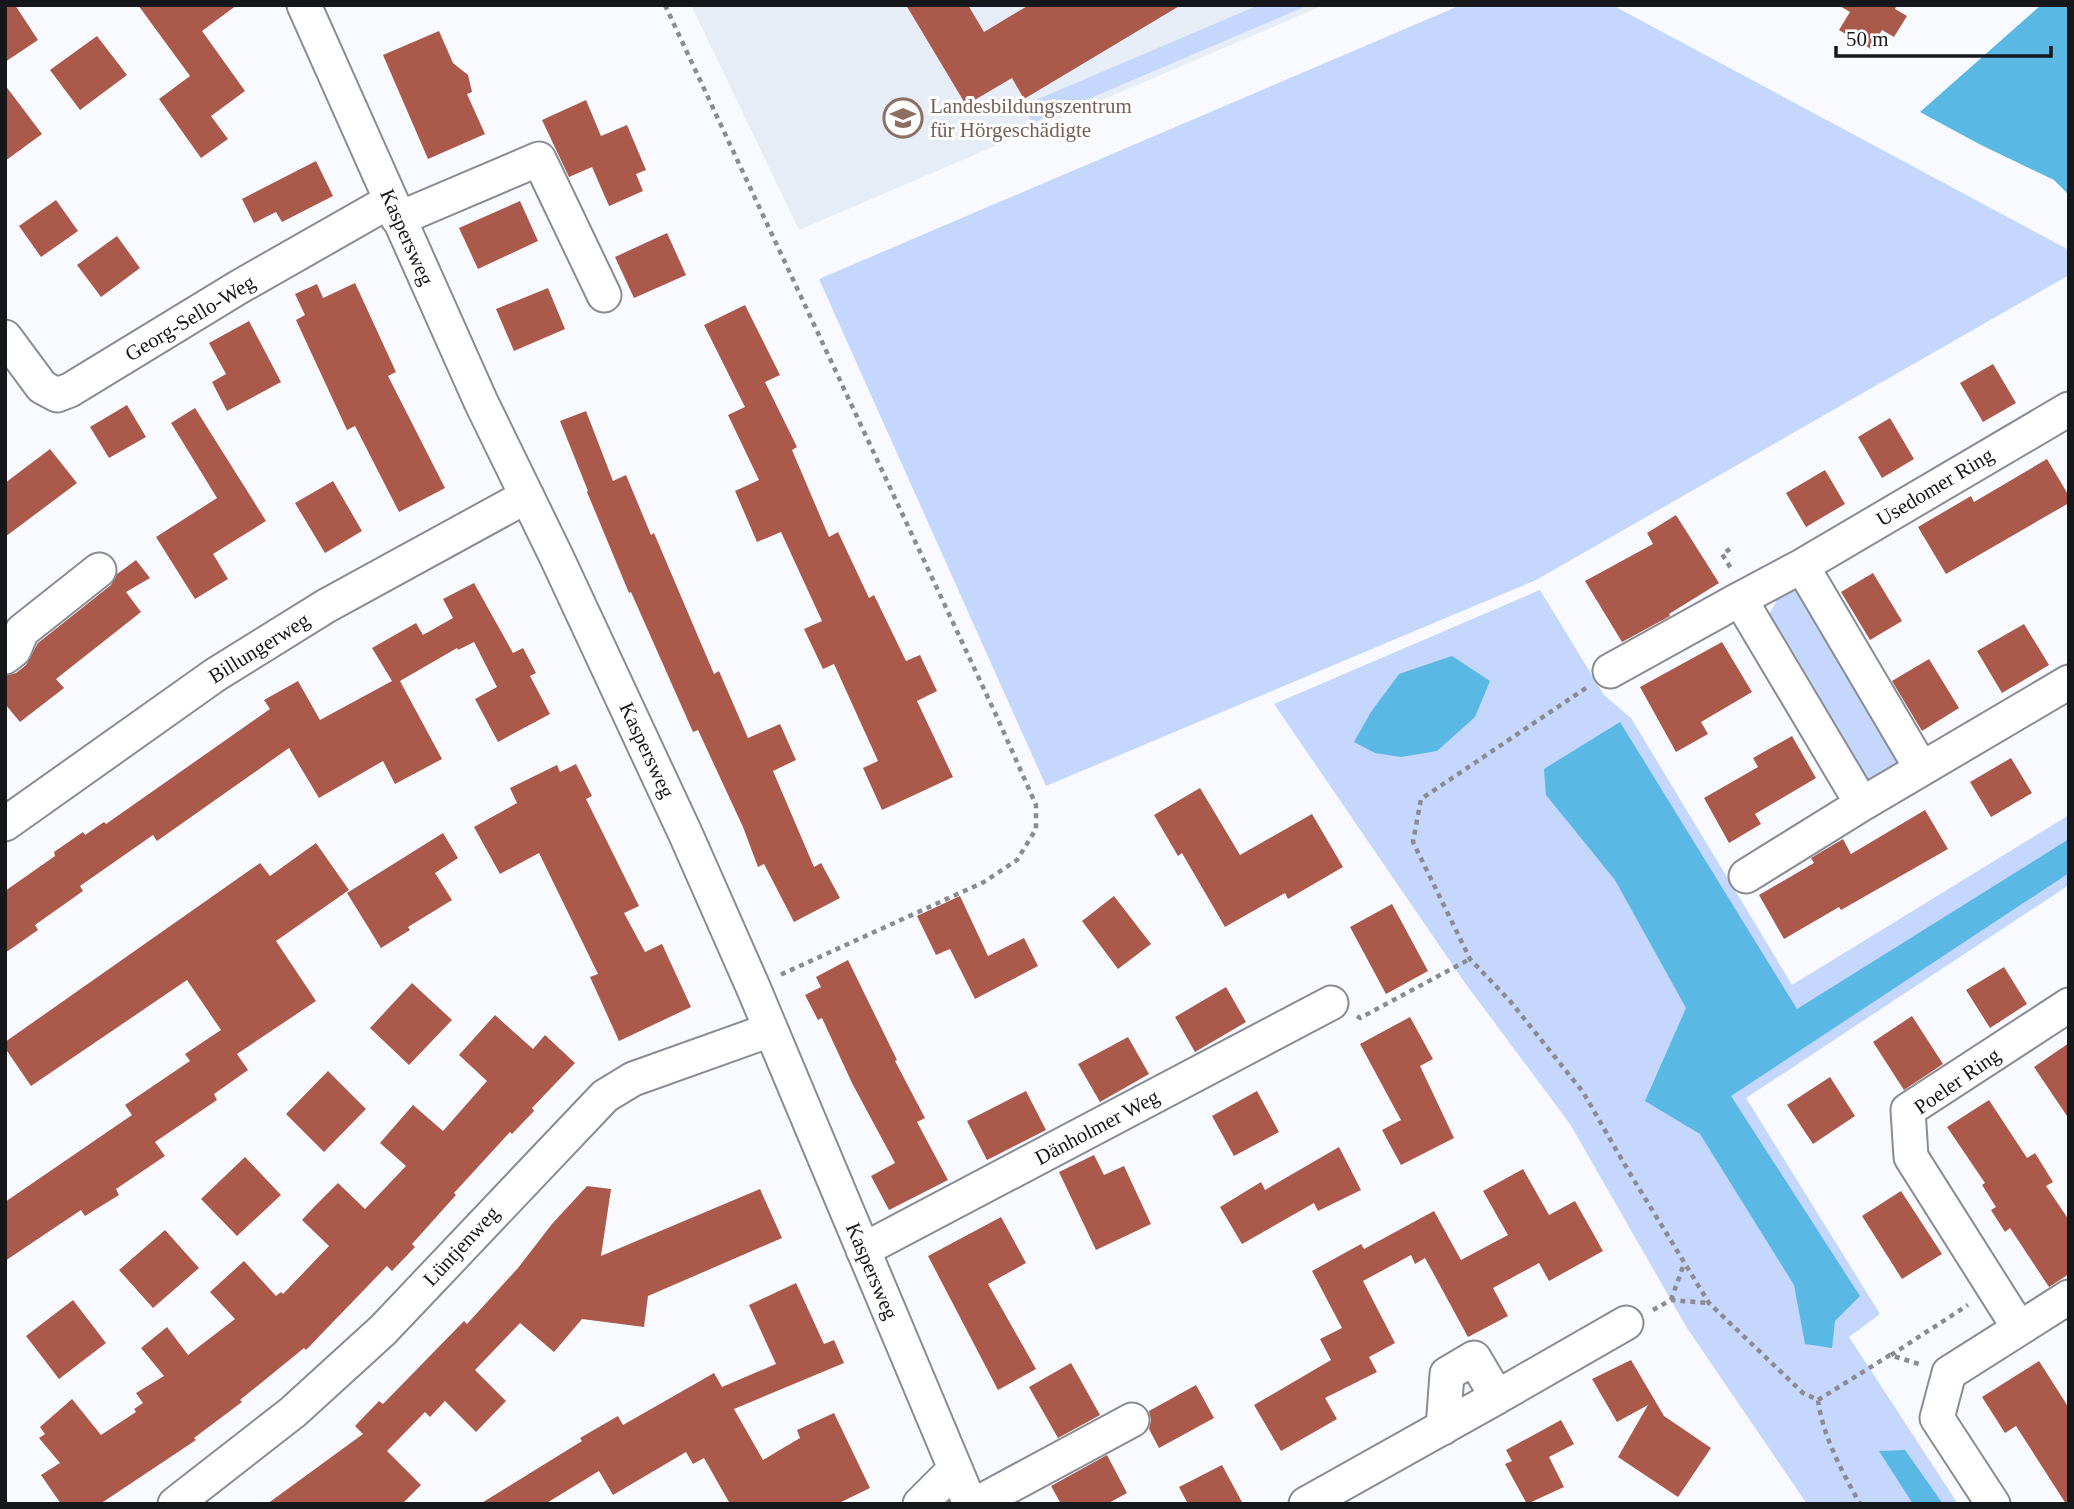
<svg xmlns="http://www.w3.org/2000/svg" width="2074" height="1509" viewBox="0 0 2074 1509" font-family="'Times New Roman',serif">
	<style>
		.built { fill: #e7edf7 }
		.green { fill: #c5d7fc }
		.water { fill: #59b8e4 }
		.building { fill: #aa594b }
		.lines { fill: none; stroke-linecap: round; stroke-linejoin: round }
		.minor-casing { stroke: #898c92; stroke-width: 37 }
		.path { stroke: #8b8c90; stroke-width: 4.5; stroke-dasharray: 5 5; stroke-linecap: butt }
		.minor { stroke: #fff; stroke-width: 33 }
		.labels { text-anchor: middle; dominant-baseline: central; stroke-width: 6; stroke-linejoin: round; paint-order: stroke }
		.education-label { font-size: 21px; fill: #785e54; stroke: #fff; text-anchor: start }
		.street-label { font-size: 21px; fill: #16171a; stroke: #fff }
	</style>
	<rect width="100%" height="100%" fill="#f8faff"/>
	<!-- built -->
	<path class="built" d="M691,5H1324L799,230Z"/>
	<!-- green -->
	<path class="green" d="M1259,5H1309L1032,123L1024,105Z
		M1461,5H1612L2069,250V275L1536,580L1046,786L819,279Z
		M1800,585L1907,762L1876,782H1865L1769,615L1781,592Z
		M1540,590L1604,695L1631,718L1792,985L2069,815V885L1746,1098L1880,1314L1849,1337L1958,1504H1807L1687,1328L1570,1124L1465,983L1274,704Z"/>
	<!-- water -->
	<path class="water" d="M2041,5H2069V195L2054,180L1979,144L1920,112Z
		M1452,656L1490,681L1475,717L1437,751L1401,757L1375,753L1354,742L1371,712L1399,674Z
		M1620,722L1797,1009L2069,839V873L1731,1096L1860,1296L1835,1321L1832,1348L1805,1344L1794,1285L1700,1134L1645,1101L1686,1008L1615,880L1546,795L1544,769Z
		M1905,1450L1943,1504H1913L1879,1451Z"/>
	<!-- building -->
	<path class="building" d="M5,5H15L38,40L5,62Z
		M138,5H237L202,31L245,91L211,116L228,139L201,158L159,99L190,76Z
		M906,5H968L984,32L1029,5H1181L1024,99L1012,78L966,105Z
		M1838,5H1897L1895,9L1907,16L1894,37L1882,30L1871,49L1839,30L1850,12Z
		M439,31L453,63L468,75L472,92L467,94L485,134L428,159L383,55Z
		M97,36L127,75L80,110L50,70Z
		M5,85L42,134L5,161Z
		M586,100L601,136L627,125L646,170L636,174L643,191L609,206L592,167L569,177L542,120Z
		M316,161L333,196L282,222L276,212L254,223L242,199Z
		M56,200L78,231L41,257L19,226Z
		M520,201L538,241L478,269L459,228Z
		M667,233L686,275L634,298L615,257Z
		M117,236L140,268L101,297L77,265Z
		M355,283L396,372L388,376L445,488L399,512L355,426L347,430L296,320L305,315L295,294L317,284L323,298Z
		M548,288L565,329L514,351L496,309Z
		M745,305L780,375L765,382L797,447L792,450L829,537L838,532L869,598L874,595L906,661L920,655L937,691L917,701L953,777L882,810L863,768L878,761L834,664L823,669L804,629L822,621L781,532L757,542L735,491L759,480L728,415L745,407L704,325Z
		M249,321L281,382L227,411L212,382L226,374L209,343Z
		M1993,364L2016,403L1983,422L1960,383Z
		M127,405L146,437L109,458L90,427Z
		M195,408L266,521L213,554L228,579L195,599L156,537L217,498L171,423Z
		M586,411L613,481L626,475L651,535L654,533L714,674L719,671L748,738L780,724L796,760L773,771L814,867L821,863L840,898L794,922L764,864L758,867L743,827L698,730L693,732L631,592L629,593L587,492L588,491L560,421Z
		M1890,418L1914,459L1882,478L1858,437Z
		M50,449L77,483L5,537V483Z
		M2047,459L2069,496V503L1946,574L1918,527L1971,496L1974,502Z
		M1825,470L1845,504L1806,527L1786,493Z
		M333,481L362,531L325,553L295,503Z
		M1676,515L1719,583L1669,614L1670,616L1622,642L1585,581L1653,544L1647,533Z
		M136,560L150,578L126,592L141,612L56,679L64,688L20,722L5,704V676L16,673L26,665L38,643L111,585L117,574Z
		M1873,573L1902,621L1870,640L1841,592Z
		M474,583L513,653L523,648L536,673L530,676L550,714L498,742L475,699L497,687L474,642L458,650L457,648L400,681L442,759L395,784L383,761L319,798L289,748L157,841L153,835L80,886L83,891L35,925L38,930L5,953V891L55,856L54,852L83,832L85,835L104,822L106,824L270,709L264,700L298,681L320,720L392,681L372,648L416,623L423,635L453,618L443,599Z
		M2024,624L2049,665L2002,693L1977,651Z
		M1722,642L1752,692L1701,722L1708,734L1676,752L1640,687Z
		M1929,659L1959,708L1922,731L1892,681Z
		M1792,736L1816,778L1755,814L1761,824L1729,843L1704,798L1758,767L1753,758Z
		M2011,758L2032,793L1991,817L1970,782Z
		M576,764L592,796L586,799L639,906L624,913L645,952L662,944L691,1007L619,1041L590,977L598,974L539,853L500,874L474,827L517,803L510,788L557,765L560,772Z
		M1200,788L1240,855L1312,814L1343,867L1288,899L1285,893L1225,927L1182,853L1178,856L1154,815Z
		M1925,810L1948,849L1841,910L1839,907L1784,939L1759,895L1814,863L1811,858L1843,839L1851,854Z
		M443,833L458,858L435,873L452,900L408,927L410,930L381,948L347,893Z
		M316,843L349,890L276,941L316,1001L237,1054L248,1070L214,1094L217,1100L155,1142L165,1156L116,1189L119,1195L85,1216L81,1210L5,1261V1202L132,1115L125,1105L190,1061L185,1054L221,1030L187,980L31,1086L5,1048V1042L260,863L270,876Z
		M960,896L988,956L1024,938L1038,966L975,999L950,949L936,955L917,916Z
		M1114,896L1151,944L1118,969L1082,921Z
		M1392,904L1428,971L1386,994L1350,927Z
		M848,960L897,1060L895,1061L925,1118L917,1122L948,1180L889,1210L871,1176L895,1163L852,1083L822,1018L818,1020L805,995L821,987L816,977Z
		M2004,967L2027,1004L1990,1028L1966,990Z
		M412,983L452,1020L409,1065L370,1028Z
		M1226,987L1246,1022L1195,1052L1175,1017Z
		M495,1015L533,1049L545,1035L575,1063L532,1108L534,1111L512,1134L510,1132L454,1193L456,1195L412,1244L415,1247L392,1271L387,1266L306,1350L304,1348L240,1400L242,1402L194,1438L196,1440L100,1504H61L41,1475L60,1463L39,1438L45,1434L40,1427L72,1399L101,1435L136,1412L134,1409L143,1403L136,1393L164,1376L141,1348L167,1327L188,1355L235,1319L210,1292L244,1261L276,1296L281,1292L283,1294L329,1246L302,1220L314,1207L338,1183L365,1209L406,1166L380,1143L413,1105L443,1131L487,1081L459,1055Z
		M1912,1016L1943,1064L1904,1090L1873,1042Z
		M1410,1017L1433,1059L1420,1066L1454,1138L1401,1165L1382,1130L1401,1120L1360,1044Z
		M1128,1037L1149,1074L1100,1102L1078,1064Z
		M2069,1043V1119L2034,1067Z
		M328,1071L366,1109L324,1152L286,1114Z
		M1830,1077L1855,1116L1813,1144L1787,1105Z
		M1026,1091L1046,1130L987,1160L967,1121Z
		M1257,1091L1279,1132L1234,1156L1212,1116Z
		M1989,1100L2027,1158L2035,1153L2053,1182L2046,1186L2069,1220V1274L2049,1287L2010,1228L2005,1232L1991,1210L1996,1207L1982,1185L1985,1183L1947,1127Z
		M1339,1147L1361,1190L1318,1211L1314,1203L1242,1244L1220,1207L1261,1182L1265,1190Z
		M1094,1155L1104,1175L1124,1166L1151,1224L1096,1250L1059,1172Z
		M245,1157L281,1195L237,1236L201,1199Z
		M1523,1169L1549,1215L1575,1201L1603,1251L1549,1281L1539,1263L1493,1288L1508,1316L1468,1337L1425,1258L1415,1264L1411,1255L1363,1281L1395,1343L1369,1357L1377,1372L1325,1398L1337,1419L1281,1451L1254,1405L1331,1360L1320,1339L1342,1328L1312,1271L1361,1244L1364,1249L1434,1211L1461,1260L1508,1235L1483,1191Z
		M587,1186L611,1189L601,1256L760,1189L782,1238L648,1296L644,1327L582,1319L554,1352L520,1323L475,1370L506,1401L476,1432L445,1401L430,1417L425,1412L387,1451L421,1485L402,1504H267L363,1434L355,1426L379,1401L383,1404L464,1321L467,1324L518,1268L552,1224Z
		M1901,1191L1942,1254L1902,1279L1862,1216Z
		M1001,1217L1026,1263L988,1284L1036,1369L998,1390L928,1256Z
		M165,1230L199,1268L153,1308L119,1270Z
		M796,1283L824,1344L834,1340L844,1363L734,1409L763,1460L800,1438L797,1430L834,1413L870,1488L837,1504H730L704,1458L693,1464L686,1452L613,1495L599,1471L545,1504H480L582,1441L580,1438L618,1416L623,1425L714,1373L722,1387L776,1364L749,1305Z
		M73,1300L106,1343L59,1379L26,1336Z
		M1631,1360L1664,1416L1711,1448L1678,1497L1618,1457L1648,1405L1617,1422L1592,1379Z
		M2039,1361L2069,1408V1504H2066L2016,1426L2005,1433L1982,1397Z
		M1071,1363L1100,1415L1058,1438L1029,1387Z
		M1196,1385L1214,1418L1159,1448L1149,1429L1151,1420L1149,1411Z
		M1561,1420L1574,1444L1549,1457L1564,1487L1527,1504L1505,1464L1512,1461L1506,1450Z
		M1107,1455L1127,1493L1107,1504H1061L1051,1486Z
		M1222,1465L1243,1504H1188L1179,1487Z"/>
	<g class="lines">
		<!-- minor casing -->
		<g class="minor-casing">
			<path id="minor" d="M304,5L481,402L557,558L686,835L753,987L970,1504
				M398,219L539,159L604,295
				M5,337L42,387L57,395L70,390L239,287L390,201
				M2069,409L1802,566L1740,599L1862,804L2069,682
				M1802,566L1921,768
				M5,657L14,650L22,631L99,570
				M1610,671L1740,599
				M5,824L215,675L326,606L527,496
				M1746,876L1862,804
				M863,1250L1331,1003
				M2019,1328L1911,1157L1908,1110L2069,1005
				M1497,1397L1626,1323
				M175,1504L293,1412L383,1330L605,1096L633,1079L770,1030
				M920,1504L955,1469
				M976,1504L1132,1420
				M1306,1504L1497,1397L1474,1358L1447,1374L1443,1428
				M1993,1504L1937,1418L1949,1373L2069,1297"/>
		</g>
		<!-- path -->
		<path class="path" d="M665,5L997,717L1036,805V829L1017,860L984,882L780,975
			M1730,549L1722,554L1732,570
			M1586,688L1421,799L1413,842L1470,959L1510,1001L1583,1092L1629,1172L1709,1303L1803,1393L1818,1400C1823,1437 1842,1471 1860,1504
			M1357,1016L1360,1018L1470,959
			M1671,1300L1684,1264
			M1653,1310L1671,1300L1708,1303
			M1891,1355L1968,1305
			M1818,1400L1890,1355L1922,1365"/>
		<!-- minor -->
		<use href="#minor" class="minor"/>
	</g>
	<!-- icons -->
	<defs>
		<g id="school-ring" transform="scale(2.0125)"><circle r="9.5" fill="#fff" stroke="#8d6e63" stroke-width="1.5"/><path d="M0-5L7-2L0 1L-7-2ZM-4 1L0 2.5L4 1V4Q0 6-4 4Z" fill="#8d6e63"/></g>
	</defs>
	<g fill-rule="evenodd">
		<use href="#school-ring" x="903" y="118"/>
	</g>
	<g class="labels">
		<!-- education labels -->
		<g class="education-label">
			<text x="930" y="106">Landesbildungszentrum<tspan x="930" dy="24">für Hörgeschädigte</tspan></text>
		</g>
		<!-- street labels -->
		<g class="street-label">
			<text transform="translate(407 237) rotate(66)">Kaspersweg</text>
			<text transform="translate(190 318) rotate(-31)">Georg-Sello-Weg</text>
			<text transform="translate(1935 487) rotate(-31)">Usedomer Ring</text>
			<text transform="translate(259 648) rotate(-32)">Billungerweg</text>
			<text transform="translate(647 750) rotate(65)">Kaspersweg</text>
			<text transform="translate(1957 1081) rotate(-35)">Poeler Ring</text>
			<text transform="translate(1097 1127) rotate(-28)">Dänholmer Weg</text>
			<text transform="translate(461 1246) rotate(-47)">Lüntjenweg</text>
			<text transform="translate(872 1271) rotate(67)">Kaspersweg</text>
		</g>
	</g>
	<!-- border -->
	<rect width="2074" height="1509" fill="none" stroke="#16171a" stroke-width="14"/>
	<!-- scale -->
	<path d="M1836 46v10h215v-10" fill="none" stroke="#16171a" stroke-width="3.5"/>
	<text x="1846" y="46" font-size="21" fill="#16171a" stroke="#ffffff" stroke-width="5" paint-order="stroke">50 m</text>
</svg>
